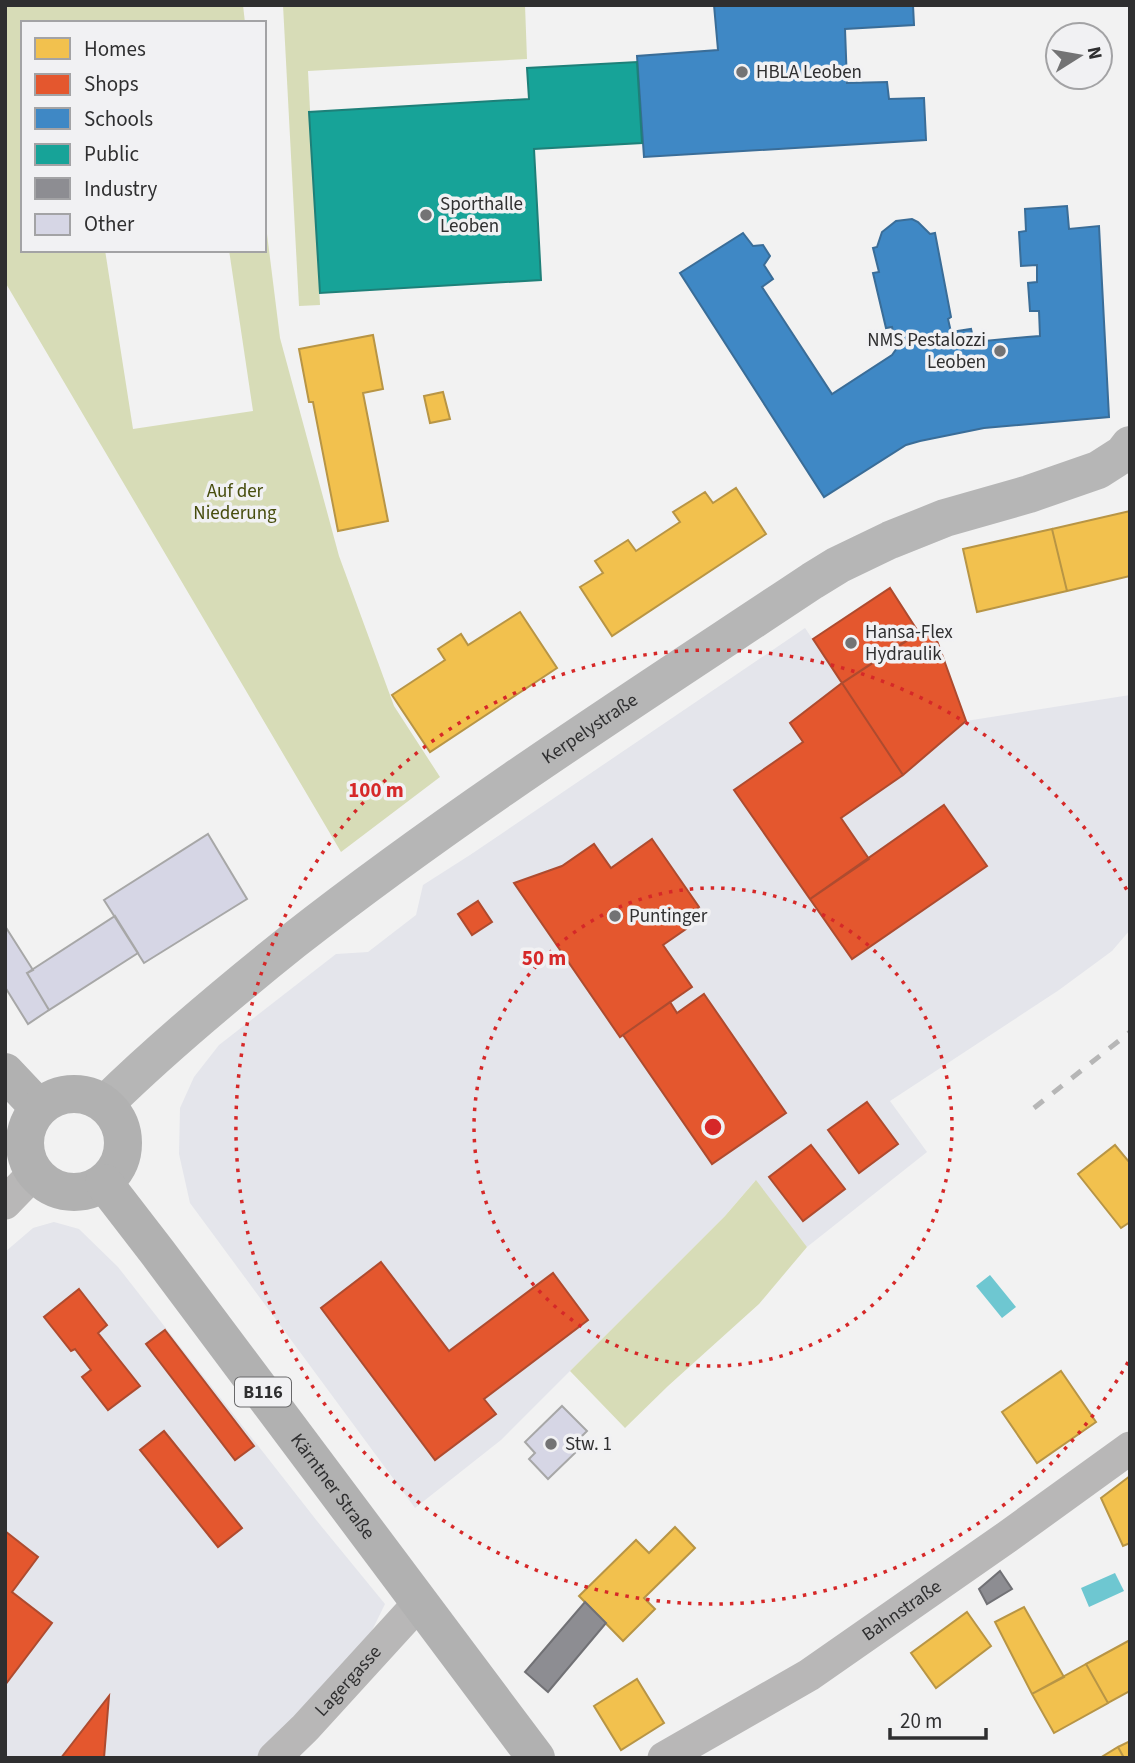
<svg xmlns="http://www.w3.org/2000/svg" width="1135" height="1763" viewBox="0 0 1135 1763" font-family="'Source Sans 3',sans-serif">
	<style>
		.built { fill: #e4e5eb }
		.green { fill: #d7dcb7 }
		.water { fill: #6ec7d1 }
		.homes { fill: #f2c14e; stroke: #b89545; stroke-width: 2 }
		.shops { fill: #e4572e; stroke: #ae4b2f; stroke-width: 2 }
		.schools { fill: #3f88c5; stroke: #3a6d98; stroke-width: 2 }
		.public { fill: #17a398; stroke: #1e8079; stroke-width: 2 }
		.industry { fill: #8d8d92; stroke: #717175; stroke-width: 2 }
		.building { fill: #d6d6e5; stroke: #a7a7a7; stroke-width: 2 }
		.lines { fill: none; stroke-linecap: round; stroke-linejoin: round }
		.street { stroke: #b8b7b7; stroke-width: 33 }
		.secondary { stroke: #b6b6b6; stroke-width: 38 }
		.primary { stroke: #b1b1b1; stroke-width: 38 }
		.rail { stroke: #b6b6b6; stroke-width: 5; stroke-dasharray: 12 12; stroke-linecap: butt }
		.ring { fill: none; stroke: #d62828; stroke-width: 3.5; stroke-dasharray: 3.5 7 }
		.poi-dot { fill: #737374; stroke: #f1f1f3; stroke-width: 2.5 }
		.labels { text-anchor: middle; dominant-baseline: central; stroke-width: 7; stroke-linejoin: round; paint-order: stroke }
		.shield { fill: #f1f1f3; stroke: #69696a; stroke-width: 2 }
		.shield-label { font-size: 18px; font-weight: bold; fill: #2f2f30 }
		.poi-label { font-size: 19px; fill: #2f2f30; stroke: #f1f1f3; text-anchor: start }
		.park-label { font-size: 19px; fill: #474d0d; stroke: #f1f1f3 }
		.street-label { font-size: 19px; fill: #2f2f30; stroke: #f1f1f3 }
		.centre { fill: #d62828; stroke: #f1f1f3; stroke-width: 3.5 }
		.ring-label { font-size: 21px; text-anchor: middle; font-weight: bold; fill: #d62828; stroke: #f1f1f3; stroke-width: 7; stroke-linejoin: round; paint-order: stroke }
	</style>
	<rect width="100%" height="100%" fill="#f2f2f2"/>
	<!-- built -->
	<path class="built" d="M931,624L966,721L1130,695V930L1112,951L1059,990L890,1101L927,1152L807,1247L755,1181L725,1216L501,1440L415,1508L190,1203L179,1154L180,1108L194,1077L219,1045L336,954L368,952L416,915L423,885L470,855L805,628L842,683Z
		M54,1222L79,1229L118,1267L317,1521L385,1604L360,1655L256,1758H5V1252L33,1228Z"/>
	<!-- green -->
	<path class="green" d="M5,5H243L245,23H23V250H105L133,429L253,411L229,250H264V210L280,338L339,556L394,706L440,777L341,852L5,282Z
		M283,5H525L527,59L308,71L320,305L299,306Z
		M756,1180L807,1247L759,1304L668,1386L625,1428L570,1371L725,1216Z"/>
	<!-- water -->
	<path class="water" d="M990,1275L1016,1307L1002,1318L976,1286Z
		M1115,1573L1124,1591L1089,1607L1081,1588Z"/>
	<!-- homes -->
	<path class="homes" d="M373,335L383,389L363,393L388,521L338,531L313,402H309L299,349Z
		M443,392L450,419L430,423L424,396Z
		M736,488L766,534L612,636L580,587L603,573L595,561L628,540L636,551L680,522L673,512L705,492L713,503Z
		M1130,511V576L1067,591L1052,529Z
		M1052,529L1067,591L977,612L963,549Z
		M520,612L557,668L430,752L392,695L445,660L438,649L461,634L468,645Z
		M1115,1145L1130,1163V1222L1121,1228L1078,1174Z
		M1061,1371L1096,1422L1037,1463L1002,1412Z
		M1130,1476V1543L1123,1546L1101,1498Z
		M675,1527L695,1548L644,1598L655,1609L623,1641L579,1596L636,1540L649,1553Z
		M1024,1607L1064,1677L1032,1694L995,1622Z
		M967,1612L991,1646L936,1688L911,1653Z
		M1130,1640V1691L1108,1703L1086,1664Z
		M1086,1664L1108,1703L1054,1733L1032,1694Z
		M637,1679L664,1723L621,1750L594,1706Z
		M1130,1741V1758H1124L1118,1747Z
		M1118,1747L1124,1758H1100Z"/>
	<!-- shops -->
	<path class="shops" d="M890,588L919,633L842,683L813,639Z
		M931,624L966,721L903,775L842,683Z
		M842,683L903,775L841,818L869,859L810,899L734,790L803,742L790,723Z
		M944,805L987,866L852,959L810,899Z
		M652,839L699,907L680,921L686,929L663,945L692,987L620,1037L514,883L562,866L594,844L611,868Z
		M478,901L492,922L472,935L458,914Z
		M704,994L786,1113L712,1164L623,1035L670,1002L677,1013Z
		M867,1102L898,1144L859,1173L828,1130Z
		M811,1145L845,1189L803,1221L769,1177Z
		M381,1262L449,1351L553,1273L588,1320L484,1399L496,1414L435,1460L321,1308Z
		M79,1289L107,1325L98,1333L140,1386L108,1410L82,1377L91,1370L75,1349L71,1351L44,1317Z
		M165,1330L254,1446L235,1460L146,1344Z
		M164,1431L242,1528L218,1547L140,1450Z
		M5,1531L38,1557L12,1592L52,1623L5,1685Z
		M109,1696L104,1758H61Z"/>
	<!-- schools -->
	<path class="schools" d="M714,5H913L914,25L845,29L847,83L887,82L889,99L924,98L926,140L644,157L637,56L718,50Z
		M1067,206L1069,229L1099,226L1109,417L984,428L920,441L906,445L824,497L680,273L743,233L753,246L763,245L770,256L764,265L773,279L762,287L832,394L892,355L897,348L892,327L886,328L873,273L879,272L873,248L877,247L882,232L896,221L912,219L918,222L930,234L935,233L951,317L948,319L951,332L971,329L974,342L1027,337L1040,336L1039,311H1030L1028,283L1037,282V265L1021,266L1019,232L1026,231L1025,209Z"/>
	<!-- public -->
	<path class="public" d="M637,62L642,143L534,149L541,280L320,293L309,112L529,99L527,68Z"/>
	<!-- industry -->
	<path class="industry" d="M1000,1571L1012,1589L987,1604L979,1589Z
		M585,1602L606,1623L548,1692L525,1672Z"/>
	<!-- building -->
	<path class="building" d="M208,834L247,899L144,963L104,900Z
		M115,916L138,953L49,1010L27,973Z
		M5,926L33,970L27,973L49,1010L28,1024L5,987Z
		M562,1406L587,1431L572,1446L577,1451L548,1479L529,1459L535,1453L525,1442Z"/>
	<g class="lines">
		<!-- street -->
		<g class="street">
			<path d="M5,1203L34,1173"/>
			<path id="s1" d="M274,1758L305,1728L420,1602"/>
			<path id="s2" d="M664,1758L809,1675L1007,1537L1130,1448"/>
		</g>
		<!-- secondary -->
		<path class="secondary" id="s3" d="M105,1104C164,1046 228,993 293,941C459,811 636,698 812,581L838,565L890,540L945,518L1029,494L1098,470L1123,454L1130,445"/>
		<!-- primary -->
		<g class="primary">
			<path d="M5,1072L39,1108"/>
			<circle cx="74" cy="1143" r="49"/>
			<path id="s4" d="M104,1183L158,1253L536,1758"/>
		</g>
		<!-- rail -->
		<path class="rail" d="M1034,1108L1130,1032"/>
	</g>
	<!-- distance rings -->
	<g class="ring">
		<circle cx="713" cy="1127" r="239"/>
		<path d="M1128 1362A477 477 0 1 1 1128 892"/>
	</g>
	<!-- markers -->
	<g class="poi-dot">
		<circle cx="742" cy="72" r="7"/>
		<circle cx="426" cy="215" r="7"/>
		<circle cx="1000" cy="351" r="7"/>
		<circle cx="851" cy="643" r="7"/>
		<circle cx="615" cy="916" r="7"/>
		<circle cx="551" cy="1444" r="7"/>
	</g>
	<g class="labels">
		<!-- shield labels -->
		<rect class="shield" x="235" y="1377.5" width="56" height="29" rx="5"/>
		<g class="shield-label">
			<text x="263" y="1392">B116</text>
		</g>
		<!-- poi labels -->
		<g class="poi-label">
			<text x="756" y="72">HBLA Leoben</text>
			<text x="440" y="204">Sporthalle<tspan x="440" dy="22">Leoben</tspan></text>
			<text x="986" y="340" text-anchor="end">NMS Pestalozzi<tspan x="986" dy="22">Leoben</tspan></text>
			<text x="865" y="632">Hansa-Flex<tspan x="865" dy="22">Hydraulik</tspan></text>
			<text x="629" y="916">Puntinger</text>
			<text x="565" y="1444">Stw. 1</text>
		</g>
		<!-- park labels -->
		<g class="park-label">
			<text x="235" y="491">Auf der<tspan x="235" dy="22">Niederung</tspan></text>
		</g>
		<!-- street labels -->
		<g class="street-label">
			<text stroke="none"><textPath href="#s3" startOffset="614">Kerpelystraße</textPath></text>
			<text stroke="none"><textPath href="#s4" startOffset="380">Kärntner Straße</textPath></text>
			<text stroke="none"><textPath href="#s2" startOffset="280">Bahnstraße</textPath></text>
			<text stroke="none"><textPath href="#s1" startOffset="107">Lagergasse</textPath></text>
		</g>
	</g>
	<circle cx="713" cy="1127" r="10" class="centre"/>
	<g class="ring-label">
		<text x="376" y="797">100 m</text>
		<text x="544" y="965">50 m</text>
	</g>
	<!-- border -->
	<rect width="1135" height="1763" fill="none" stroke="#2f2f30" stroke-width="14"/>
	<!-- legend -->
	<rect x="21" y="21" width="245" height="231" fill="#f1f1f3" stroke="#a3a3a5" stroke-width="2"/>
	<rect x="35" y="38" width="35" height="21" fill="#f2c14e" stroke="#a3a3a5" stroke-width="2"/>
	<text x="84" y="56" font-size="21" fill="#2f2f30">Homes</text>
	<rect x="35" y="74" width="35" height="21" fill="#e4572e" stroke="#a3a3a5" stroke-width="2"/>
	<text x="84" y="91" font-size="21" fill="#2f2f30">Shops</text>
	<rect x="35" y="108" width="35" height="21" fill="#3f88c5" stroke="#a3a3a5" stroke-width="2"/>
	<text x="84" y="126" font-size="21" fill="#2f2f30">Schools</text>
	<rect x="35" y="144" width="35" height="21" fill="#17a398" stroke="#a3a3a5" stroke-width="2"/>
	<text x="84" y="161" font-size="21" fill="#2f2f30">Public</text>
	<rect x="35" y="178" width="35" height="21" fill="#8d8d92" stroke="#a3a3a5" stroke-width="2"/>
	<text x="84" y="196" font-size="21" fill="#2f2f30">Industry</text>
	<rect x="35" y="214" width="35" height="21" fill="#d6d6e5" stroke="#a3a3a5" stroke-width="2"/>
	<text x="84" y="231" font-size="21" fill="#2f2f30">Other</text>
	<!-- north arrow -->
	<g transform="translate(1079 56) rotate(79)"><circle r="33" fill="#f1f1f3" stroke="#a3a3a5" stroke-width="2"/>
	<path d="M0-5L12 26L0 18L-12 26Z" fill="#737374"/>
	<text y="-10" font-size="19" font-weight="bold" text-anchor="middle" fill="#2f2f30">N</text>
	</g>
	<!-- scale -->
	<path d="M890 1728v10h96v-10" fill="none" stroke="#2f2f30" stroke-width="3.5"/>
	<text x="900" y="1728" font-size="21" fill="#2f2f30" stroke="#f1f1f3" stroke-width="5" paint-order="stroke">20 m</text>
</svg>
